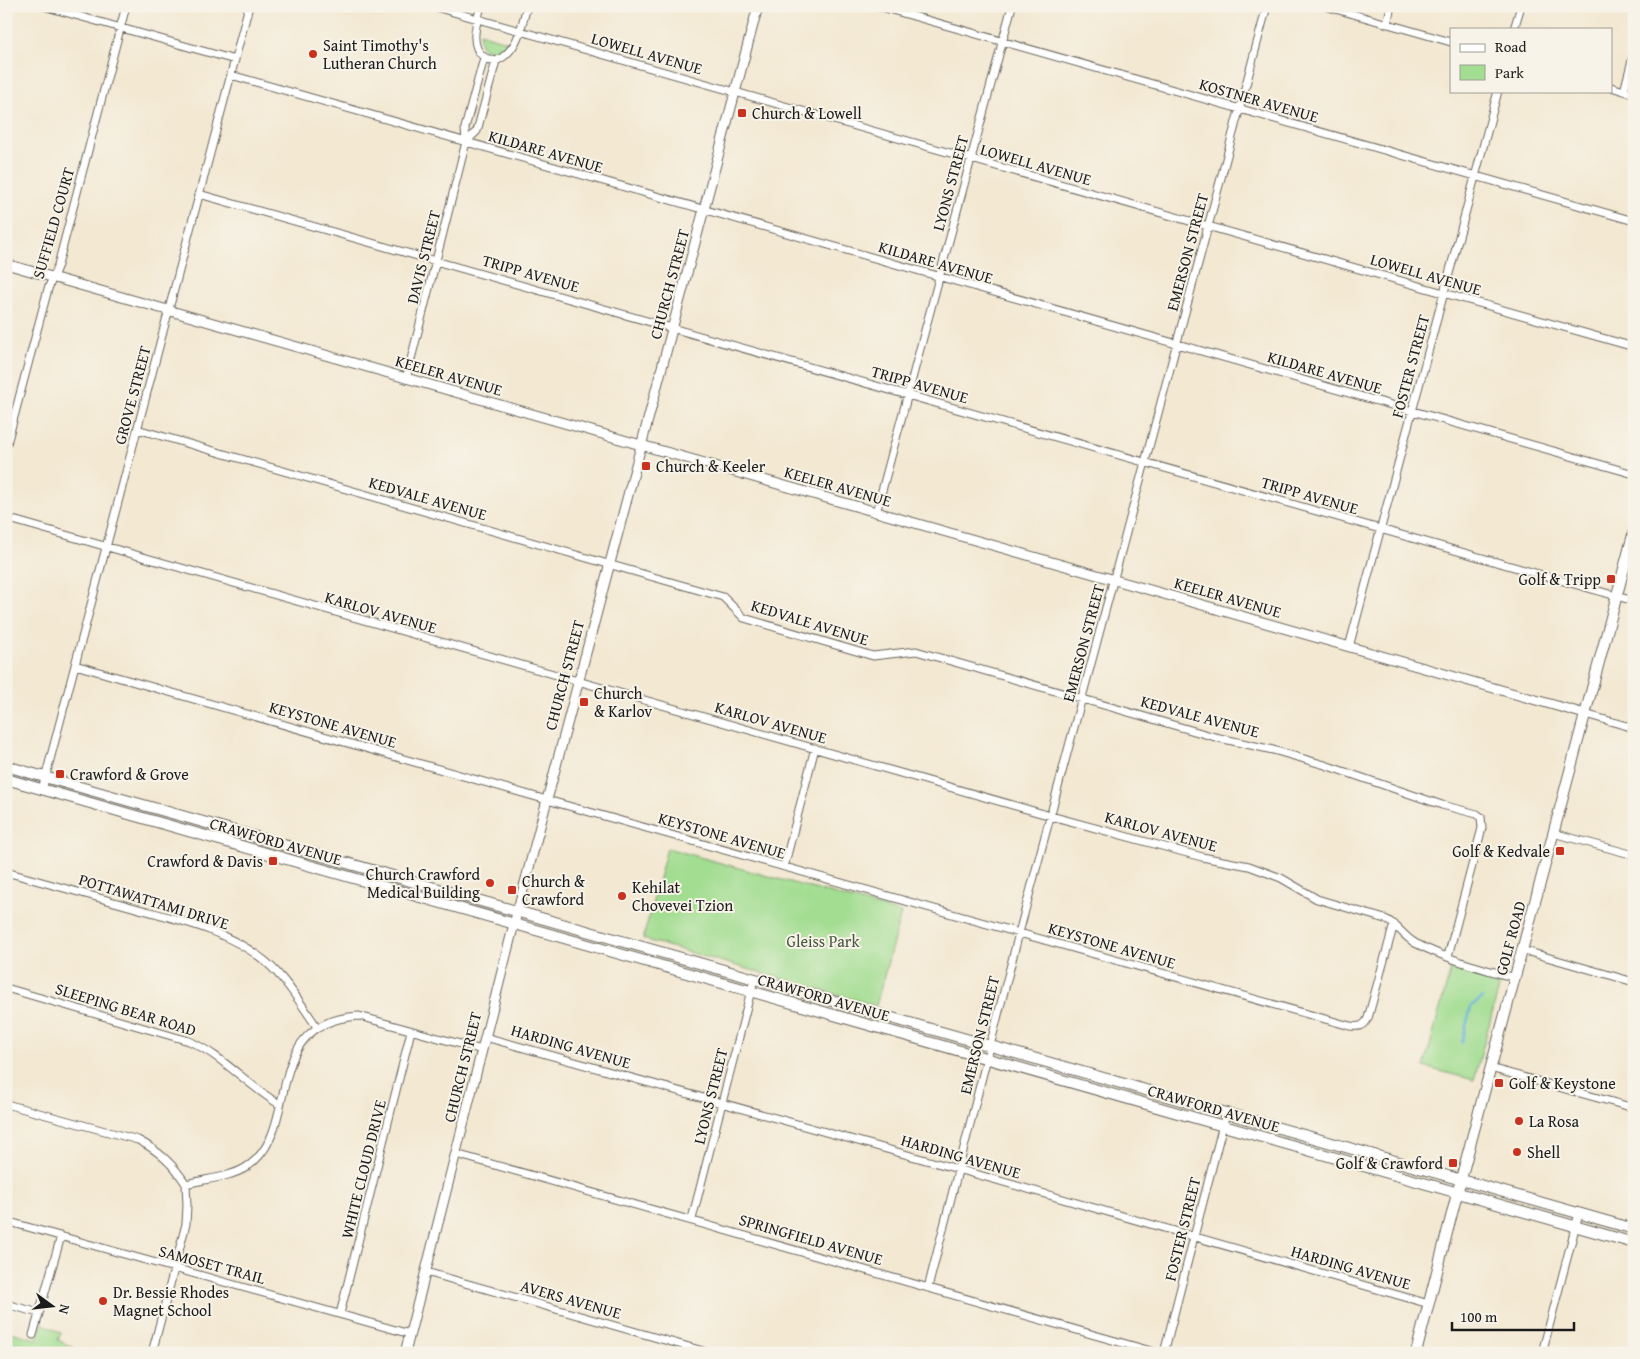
<svg xmlns="http://www.w3.org/2000/svg" width="1640" height="1359" viewBox="0 0 1640 1359" font-family="'Gentium Book Plus',serif">
	<style>
		.green { fill: #a2dd91; stroke: #5f7c56 }
		.lines { fill: none; stroke-linecap: round; stroke-linejoin: round }
		.stream { stroke: #62afdc; stroke-width: 2.5 }
		.minor-casing { stroke: #67635c; stroke-width: 9 }
		.tertiary-casing { stroke: #67635c; stroke-width: 11 }
		.secondary-casing { stroke: #67635c; stroke-width: 12 }
		.minor { stroke: #fff; stroke-width: 7 }
		.tertiary { stroke: #fff; stroke-width: 9 }
		.secondary { stroke: #fff; stroke-width: 10 }
		.poi-dot { fill: #c8321e; stroke: #f7f3e8; stroke-width: 2 }
		.labels { text-anchor: middle; dominant-baseline: central; stroke-width: 4; stroke-linejoin: round; paint-order: stroke }
		.poi-label { font-size: 16px; fill: #1c1c1c; stroke: #f7f3e8; text-anchor: start }
		.street-label { font-size: 16px; fill: #1c1c1c; stroke: #f7f3e8 }
		.park-label { font-size: 16px; fill: #44563f; stroke: #f7f3e8 }
	</style>
	<rect width="100%" height="100%" fill="#f7f3e8"/>
	<filter id="ink" filterUnits="userSpaceOnUse"><feTurbulence type="fractalNoise" baseFrequency=".02" numOctaves="2"/><feDisplacementMap in="SourceGraphic" scale="10" xChannelSelector="R" yChannelSelector="G"/><feConvolveMatrix kernelMatrix="1 2 1 2 8 2 1 2 1" color-interpolation-filters="sRGB"/></filter>
	<filter id="wash" filterUnits="userSpaceOnUse"><feTurbulence type="fractalNoise" baseFrequency=".0096" numOctaves="4" result="noise"/><feDisplacementMap in="SourceGraphic" scale="20" xChannelSelector="R" yChannelSelector="G"/><feGaussianBlur stdDeviation="1.12" result="paint"/><feColorMatrix in="noise" values="0 0 0 0 0 0 0 0 0 0 0 0 0 0 0 0 0 1.4 0 .05"/><feComposite in="paint" operator="in"/></filter>
	<g filter="url(#wash)">
		<rect width="100%" height="100%" fill="#f3e8d2"/>
		<!-- green -->
		<path class="green" d="M480,33L509,42L506,48L498,53C485,51 478,47 480,33Z
			M667,848L901,913L876,1006L643,939Z
			M1451,968L1501,981L1474,1080L1424,1067Z
			M42,1323L61,1333L58,1340L84,1353H6V1331L37,1339Z"/>
		<g class="lines">
			<!-- stream -->
			<path class="stream" d="M1462,1042L1471,1006L1483,998"/>
		</g>
	</g>
	<g filter="url(#ink)">
		<g class="lines">
			<!-- minor casing -->
			<g class="minor-casing">
				<path id="minor" d="M43,6L235,60
					M432,6L1634,347
					M481,6C477,21 468,46 484,57C487,59 492,60 496,61C518,51 521,28 527,6
					M878,6L1634,221
					M1325,6L1451,42
					M1387,24L1391,6
					M1514,29L1521,6
					M231,75L1634,474
					M1611,87L1634,94
					M1624,91L1634,52
					M466,142L477,131L496,61
					M199,194L1634,601
					M406,379L466,142L465,128L484,58
					M137,429L723,597L744,618L873,656L916,651L1215,737L1273,750L1325,765L1442,805L1477,814L1481,817L1482,828L1448,956
					M6,447L48,289L58,265L126,6
					M876,513L1012,6
					M6,518L1051,816L1202,857L1249,866L1281,878L1317,899L1385,919C1397,924 1403,936 1415,943C1446,959 1481,968 1515,978
					M1349,647L1498,91
					M75,665L547,800L1350,1026C1359,1027 1364,1027 1368,1018L1394,924
					M1585,714L1634,728
					M42,790L249,6
					M1553,833L1634,855
					M784,867L815,748
					M6,872C48,884 90,895 132,907C178,920 227,930 265,961C286,979 301,1004 317,1027
					M1522,950L1634,982
					M6,988L189,1041C223,1056 247,1085 279,1104
					M485,1037L958,1169L1429,1304
					M1490,1068L1634,1108
					M6,1104L138,1140C159,1151 173,1164 186,1184
					M456,1154L1158,1353
					M186,1184C204,1179 228,1178 245,1168C305,1132 256,1022 359,1016L482,1050
					M692,1219L754,979
					M6,1221L410,1334
					M426,1272L710,1353
					M928,1288L1019,933L1267,6
					M6,1304L39,1313
					M340,1314L411,1031
					M33,1335L61,1236
					M152,1353L186,1224L187,1205L186,1184
					M1164,1353L1226,1113
					M1542,1353L1579,1213"/>
			</g>
			<!-- tertiary casing -->
			<g class="tertiary-casing">
				<path id="tertiary" d="M6,264L1585,714
					M405,1353L514,924L758,6"/>
			</g>
			<!-- secondary casing -->
			<g class="secondary-casing">
				<path id="secondary" d="M6,766L1634,1229
					M6,779L1634,1243
					M1416,1353L1457,1194L1634,531"/>
			</g>
			<!-- minor -->
			<use href="#minor" class="minor"/>
			<!-- tertiary -->
			<use href="#tertiary" class="tertiary"/>
			<!-- secondary -->
			<use href="#secondary" class="secondary"/>
		</g>
	</g>
	<!-- markers -->
	<g class="poi-dot">
		<circle cx="313" cy="54" r="5"/>
		<rect x="737" y="108" width="10" height="10" rx="2.5"/>
		<rect x="641" y="461" width="10" height="10" rx="2.5"/>
		<rect x="1606" y="574" width="10" height="10" rx="2.5"/>
		<rect x="579" y="697" width="10" height="10" rx="2.5"/>
		<rect x="55" y="769" width="10" height="10" rx="2.5"/>
		<rect x="1555" y="846" width="10" height="10" rx="2.5"/>
		<rect x="268" y="856" width="10" height="10" rx="2.5"/>
		<circle cx="490" cy="883" r="5"/>
		<rect x="507" y="885" width="10" height="10" rx="2.5"/>
		<circle cx="622" cy="896" r="5"/>
		<rect x="1494" y="1078" width="10" height="10" rx="2.5"/>
		<circle cx="1519" cy="1121" r="5"/>
		<circle cx="1517" cy="1152" r="5"/>
		<rect x="1448" y="1158" width="10" height="10" rx="2.5"/>
		<circle cx="103" cy="1301" r="5"/>
	</g>
	<g class="labels">
		<!-- poi labels -->
		<g class="poi-label">
			<text x="323" y="45">Saint Timothy's<tspan x="323" dy="18">Lutheran Church</tspan></text>
			<text x="752" y="113">Church &amp; Lowell</text>
			<text x="656" y="466">Church &amp; Keeler</text>
			<text x="1601" y="579" text-anchor="end">Golf &amp; Tripp</text>
			<text x="594" y="693">Church<tspan x="594" dy="18">&amp; Karlov</tspan></text>
			<text x="70" y="774">Crawford &amp; Grove</text>
			<text x="1550" y="851" text-anchor="end">Golf &amp; Kedvale</text>
			<text x="263" y="861" text-anchor="end">Crawford &amp; Davis</text>
			<text x="480" y="874" text-anchor="end">Church Crawford<tspan x="480" dy="18">Medical Building</tspan></text>
			<text x="522" y="881">Church &amp;<tspan x="522" dy="18">Crawford</tspan></text>
			<text x="632" y="887">Kehilat<tspan x="632" dy="18">Chovevei Tzion</tspan></text>
			<text x="1509" y="1083">Golf &amp; Keystone</text>
			<text x="1529" y="1121">La Rosa</text>
			<text x="1527" y="1152">Shell</text>
			<text x="1443" y="1163" text-anchor="end">Golf &amp; Crawford</text>
			<text x="113" y="1292">Dr. Bessie Rhodes<tspan x="113" dy="18">Magnet School</tspan></text>
		</g>
		<!-- street labels -->
		<g class="street-label">
			<text transform="translate(647 53) rotate(16)">LOWELL AVENUE</text>
			<text transform="translate(1259 100) rotate(16)">KOSTNER AVENUE</text>
			<text transform="translate(546 151) rotate(16)">KILDARE AVENUE</text>
			<text transform="translate(1036 164) rotate(16)">LOWELL AVENUE</text>
			<text transform="translate(950 183) rotate(-75)">LYONS STREET</text>
			<text transform="translate(53 223) rotate(-74)">SUFFIELD COURT</text>
			<text transform="translate(1187 252) rotate(-75)">EMERSON STREET</text>
			<text transform="translate(423 257) rotate(-76)">DAVIS STREET</text>
			<text transform="translate(936 262) rotate(16)">KILDARE AVENUE</text>
			<text transform="translate(531 273) rotate(16)">TRIPP AVENUE</text>
			<text transform="translate(1426 274) rotate(16)">LOWELL AVENUE</text>
			<text transform="translate(669 284) rotate(-75)">CHURCH STREET</text>
			<text transform="translate(1410 366) rotate(-75)">FOSTER STREET</text>
			<text transform="translate(1325 372) rotate(16)">KILDARE AVENUE</text>
			<text transform="translate(449 375) rotate(16)">KEELER AVENUE</text>
			<text transform="translate(920 384) rotate(16)">TRIPP AVENUE</text>
			<text transform="translate(132 395) rotate(-75)">GROVE STREET</text>
			<text transform="translate(838 486) rotate(16)">KEELER AVENUE</text>
			<text transform="translate(1310 495) rotate(16)">TRIPP AVENUE</text>
			<text transform="translate(428 498) rotate(16)">KEDVALE AVENUE</text>
			<text transform="translate(1228 597) rotate(16)">KEELER AVENUE</text>
			<text transform="translate(381 612) rotate(16)">KARLOV AVENUE</text>
			<text transform="translate(810 622) rotate(17)">KEDVALE AVENUE</text>
			<text transform="translate(1083 643) rotate(-75)">EMERSON STREET</text>
			<text transform="translate(564 675) rotate(-75)">CHURCH STREET</text>
			<text transform="translate(1200 716) rotate(15)">KEDVALE AVENUE</text>
			<text transform="translate(771 722) rotate(16)">KARLOV AVENUE</text>
			<text transform="translate(333 724) rotate(16)">KEYSTONE AVENUE</text>
			<text transform="translate(1161 831) rotate(15)">KARLOV AVENUE</text>
			<text transform="translate(722 835) rotate(16)">KEYSTONE AVENUE</text>
			<text transform="translate(276 841) rotate(16)">CRAWFORD AVENUE</text>
			<text transform="translate(154 901) rotate(17)">POTTAWATTAMI DRIVE</text>
			<text transform="translate(1510 938) rotate(-75)">GOLF ROAD</text>
			<text transform="translate(1112 945) rotate(16)">KEYSTONE AVENUE</text>
			<text transform="translate(824 997) rotate(16)">CRAWFORD AVENUE</text>
			<text transform="translate(126 1009) rotate(17)">SLEEPING BEAR ROAD</text>
			<text transform="translate(979 1035) rotate(-76)">EMERSON STREET</text>
			<text transform="translate(571 1046) rotate(16)">HARDING AVENUE</text>
			<text transform="translate(462 1067) rotate(-76)">CHURCH STREET</text>
			<text transform="translate(710 1096) rotate(-76)">LYONS STREET</text>
			<text transform="translate(1214 1108) rotate(16)">CRAWFORD AVENUE</text>
			<text transform="translate(961 1156) rotate(16)">HARDING AVENUE</text>
			<text transform="translate(363 1169) rotate(-76)">WHITE CLOUD DRIVE</text>
			<text transform="translate(1182 1229) rotate(-76)">FOSTER STREET</text>
			<text transform="translate(811 1239) rotate(16)">SPRINGFIELD AVENUE</text>
			<text transform="translate(212 1264) rotate(15)">SAMOSET TRAIL</text>
			<text transform="translate(1351 1267) rotate(16)">HARDING AVENUE</text>
			<text transform="translate(571 1299) rotate(16)">AVERS AVENUE</text>
		</g>
		<!-- park labels -->
		<g class="park-label">
			<text x="823" y="941">Gleiss Park</text>
		</g>
	</g>
	<!-- margin -->
	<rect width="1640" height="1359" fill="none" stroke="#f7f3e8" stroke-width="25"/>
	<!-- legend -->
	<rect x="1450" y="28" width="162" height="65" fill="#f7f3e8" stroke="#9f9d96"/>
	<rect x="1460" y="44" width="25" height="8" fill="#ffffff" stroke="#9f9d96"/>
	<text x="1495" y="52" font-size="15" fill="#1c1c1c">Road</text>
	<rect x="1460" y="65" width="25" height="15" fill="#a2dd91" stroke="#9f9d96"/>
	<text x="1495" y="78" font-size="15" fill="#1c1c1c">Park</text>
	<!-- north arrow -->
	<g transform="translate(52 1306) rotate(105)" stroke="#f7f3e8" stroke-width="4" paint-order="stroke">
	<path d="M0-4L9 19L0 12L-9 19Z" fill="#1c1c1c"/>
	<text y="-8" font-size="14" font-weight="bold" text-anchor="middle" fill="#1c1c1c">N</text>
	</g>
	<!-- scale -->
	<path d="M1452 1322v8h122v-8" fill="none" stroke="#1c1c1c" stroke-width="2.5"/>
	<text x="1460" y="1322" font-size="15" fill="#1c1c1c" stroke="#f7f3e8" stroke-width="4" paint-order="stroke">100 m</text>
</svg>
